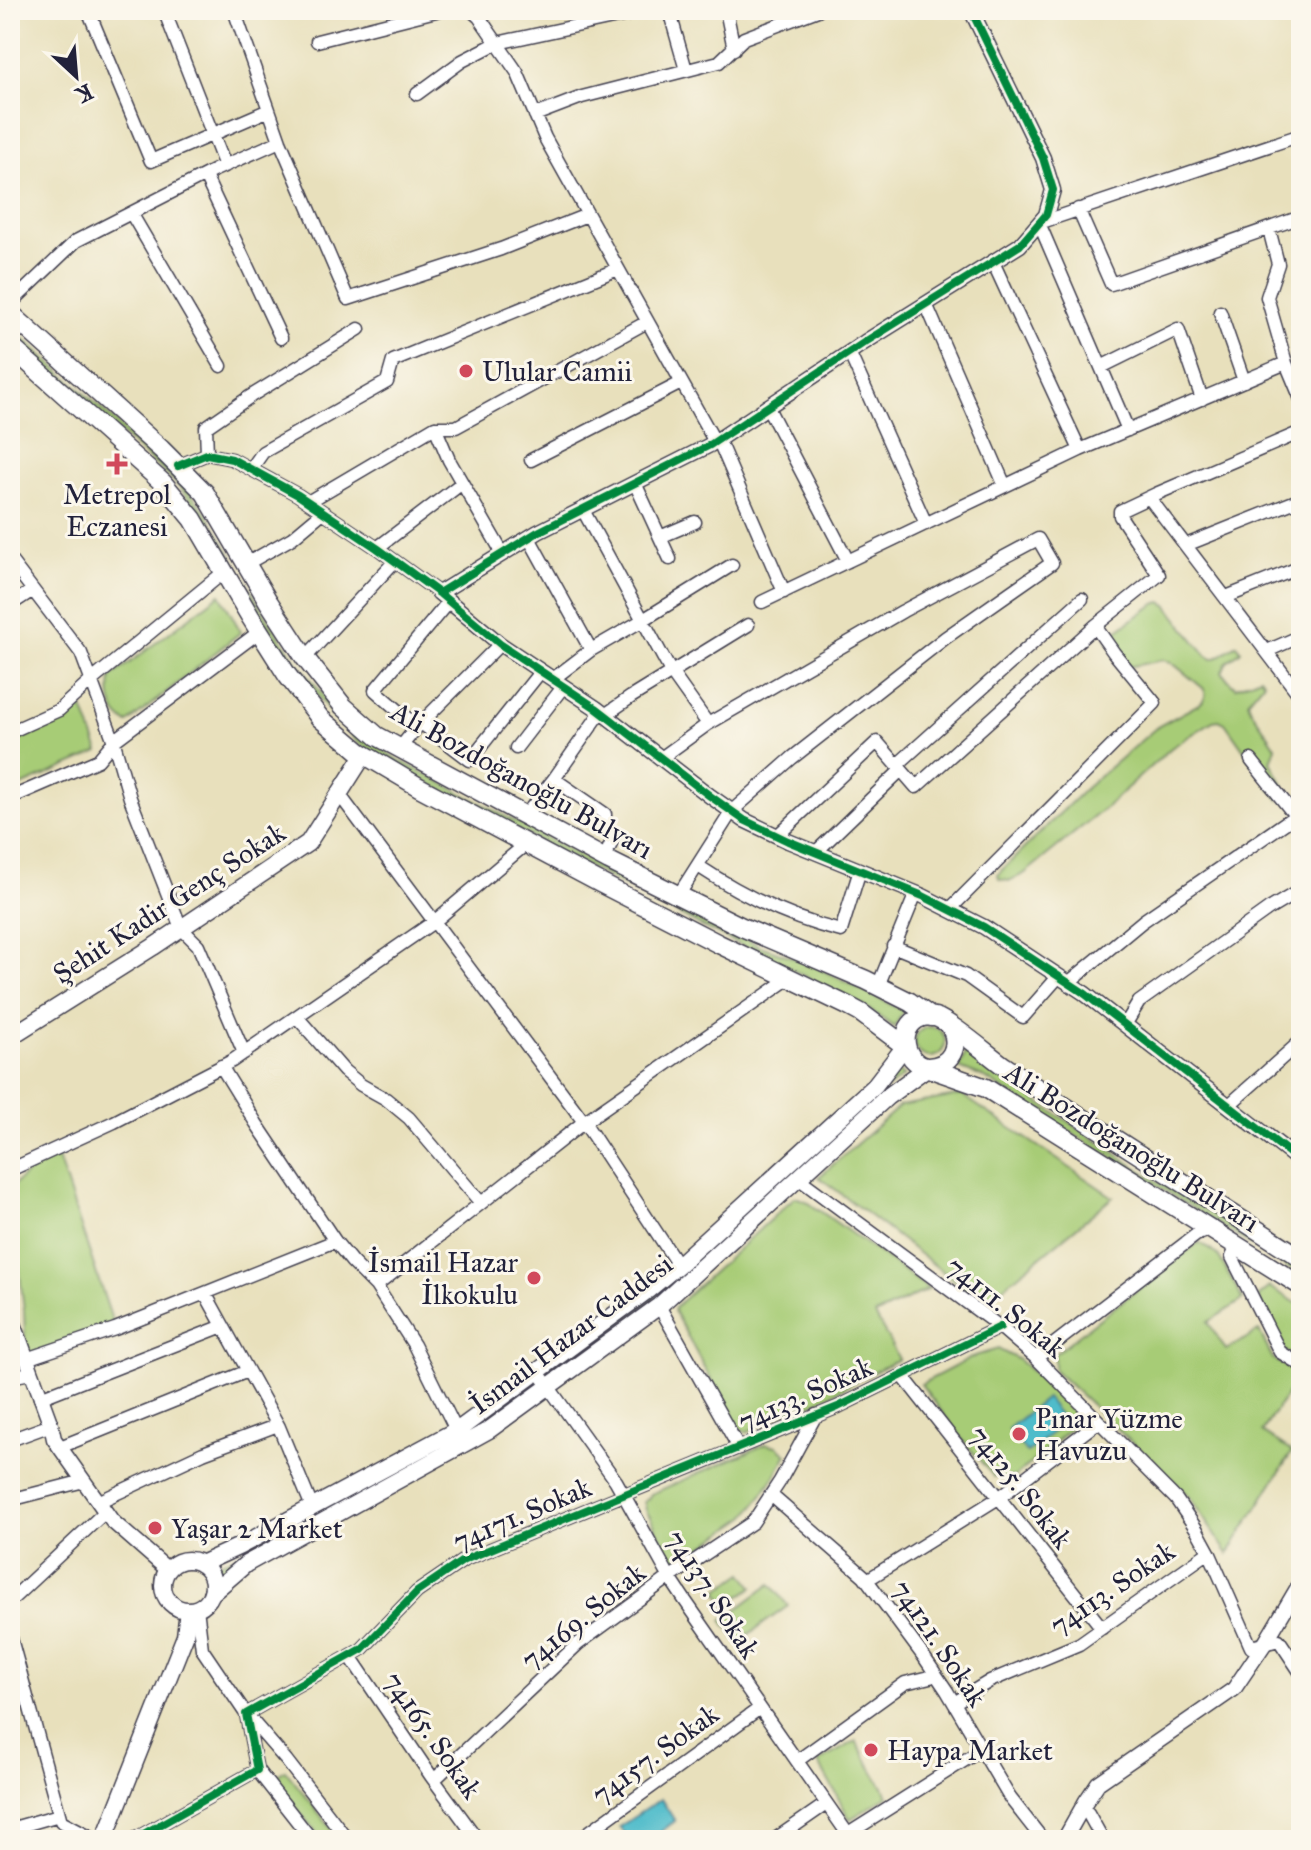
<svg xmlns="http://www.w3.org/2000/svg" width="1311" height="1850" viewBox="0 0 1311 1850" font-family="'IM FELL Great Primer',serif">
	<style>
		.green { fill: #a7cc76; stroke: #647758; stroke-width: 2 }
		.water { fill: #50bcca; stroke: #396f82; stroke-width: 2 }
		.lines { fill: none; stroke-linecap: round; stroke-linejoin: round }
		.minor-casing { stroke: #403e4e; stroke-width: 15 }
		.tertiary-casing { stroke: #403e4e; stroke-width: 17 }
		.secondary-casing { stroke: #403e4e; stroke-width: 19 }
		.primary-casing { stroke: #403e4e; stroke-width: 21 }
		.minor { stroke: #fff; stroke-width: 12 }
		.tertiary { stroke: #fff; stroke-width: 14 }
		.secondary { stroke: #fff; stroke-width: 16 }
		.primary { stroke: #fff; stroke-width: 18 }
		.cycleway-casing { stroke: #fbf7ec; stroke-width: 13 }
		.cycleway { stroke: #00873e; stroke-width: 8 }
		.poi-dot { fill: #d1495b; stroke: #fbf7ec; stroke-width: 3 }
		.labels { text-anchor: middle; dominant-baseline: central; stroke-width: 6; stroke-linejoin: round; paint-order: stroke }
		.poi-label { font-size: 28px; fill: #22223b; stroke: #fbf7ec; text-anchor: start }
		.street-label { font-size: 28px; fill: #22223b; stroke: #fbf7ec }
	</style>
	<rect width="100%" height="100%" fill="#fbf7ec"/>
	<filter id="ink" filterUnits="userSpaceOnUse"><feTurbulence type="fractalNoise" baseFrequency=".0125" numOctaves="2"/><feDisplacementMap in="SourceGraphic" scale="16" xChannelSelector="R" yChannelSelector="G"/><feConvolveMatrix kernelMatrix="1 2 1 2 8 2 1 2 1" color-interpolation-filters="sRGB"/></filter>
	<filter id="wash" filterUnits="userSpaceOnUse"><feTurbulence type="fractalNoise" baseFrequency=".006" numOctaves="4" result="noise"/><feDisplacementMap in="SourceGraphic" scale="32" xChannelSelector="R" yChannelSelector="G"/><feGaussianBlur stdDeviation="1.8" result="paint"/><feColorMatrix in="noise" values="0 0 0 0 0 0 0 0 0 0 0 0 0 0 0 0 0 1.4 0 .05"/><feComposite in="paint" operator="in"/></filter>
	<g filter="url(#wash)">
		<rect width="100%" height="100%" fill="#e8e0bc"/>
		<!-- green -->
		<path class="green" d="M10,326L180,480L207,514L263,610L293,657L339,715L364,737L397,759L666,901L760,946L806,962L904,1011L894,1027L864,1006L801,974L699,925L393,764L358,743L335,718L289,660L258,613L203,516L176,483L10,334Z
			M220,594L241,632L128,723C110,715 109,694 111,677Z
			M1161,602L1167,605L1206,655L1212,659L1218,657L1237,644L1241,651L1226,663L1222,672L1231,683L1236,687L1260,677L1264,682L1248,701L1250,708L1276,747L1271,762L1284,787L1279,800L1225,723L1219,720L1213,721L1171,748L1105,808L1024,874L1009,881L999,879L998,875L1001,871L1086,788L1157,727L1201,703C1206,697 1207,694 1203,688L1171,662L1163,660L1128,667L1106,638L1155,604Z
			M83,708L99,752L10,791V744L55,724Z
			M915 1042a15 15 0 1 1 30 0a15 15 0 1 1-30 0Z
			M966,1051L989,1069L1151,1177L1301,1270V1276L985,1078L959,1068Z
			M896,1070L904,1076L882,1092L673,1281L646,1305L554,1372L552,1370L644,1303L671,1279Z
			M962,1095L1113,1197L984,1303L819,1177L900,1106Z
			M55,1149L115,1329L26,1359L24,1310L10,1188Z
			M795,1197L806,1201L929,1289L875,1315L899,1359L811,1405L803,1403L747,1432L736,1427L674,1311L675,1307Z
			M1199,1242L1218,1255L1243,1300L1208,1322L1226,1350L1259,1331L1273,1359L1299,1375L1262,1432L1292,1452L1228,1554L1188,1495L1054,1370V1354Z
			M1270,1287L1301,1306V1361L1281,1349L1258,1297Z
			M998,1349L1019,1360L1073,1409L1074,1425L1015,1477H994L965,1443L921,1384L975,1356Z
			M525,1391L526,1393L465,1435L245,1555L217,1575L213,1565L244,1553L464,1433Z
			M766,1444L777,1446L787,1454L775,1476L747,1516L676,1565L646,1510L644,1501L648,1499L651,1494Z
			M743,1573L753,1587L727,1605L717,1591Z
			M771,1584L788,1606L738,1642L722,1620Z
			M856,1741L888,1796L850,1819L818,1762Z
			M285,1770L340,1840H322L273,1779Z"/>
		<!-- water -->
		<path class="water" d="M1046,1398L1065,1422L1027,1453L1008,1429Z
			M661,1799L675,1821L650,1840H629L619,1827Z"/>
	</g>
	<g filter="url(#ink)">
		<g class="lines">
			<!-- minor casing -->
			<g class="minor-casing">
				<path id="minor" d="M88,10L151,161L269,110
					M164,10L225,166
					M234,10L280,141L348,299L501,249L587,215
					M471,10L479,17L517,72L545,138L715,442
					M669,10L686,70
					M726,10L734,49
					M317,41L440,10
					M417,94L462,61L497,43L650,10
					M535,115L582,97L719,62L744,38L818,10
					M205,176L281,338
					M1078,209L1111,284L1301,217
					M131,213L221,366
					M1269,229L1278,264L1267,297L1286,363L1301,399
					M993,262L1080,450
					M10,304L76,241L215,170L280,141
					M926,304L1005,486
					M1220,312L1244,381
					M849,352L926,524
					M1101,367L1178,329L1202,399
					M767,406L848,561
					M435,427L449,460L503,554
					M1128,430L1039,223L1301,135
					M1301,432L1156,494L1151,500L1301,697
					M718,439L784,592
					M207,454L206,427L251,396L359,329
					M531,460L681,383
					M178,466L207,454L232,459L298,495L377,548L439,593
					M251,469L263,452L387,382L393,361L618,269
					M635,483L670,559
					M308,502L435,427H456L647,322
					M583,510L671,672L708,724
					M660,537L695,522
					M529,538L591,650
					M1186,545L1301,499
					M377,548L462,483
					M10,560L81,653L112,736L130,798L181,928L198,945L244,1053
					M246,564L292,538L323,512
					M1226,597L1301,567
					M762,602L1080,450L1286,363
					M10,605L33,590
					M1267,651L1301,636
					M305,658L395,561
					M553,679L591,650L643,620L732,565
					M605,715L631,697L748,625
					M421,723L470,760L541,671
					M417,727L375,690L449,601
					M10,732L59,710L91,681L224,572
					M516,748L563,687
					M399,749L417,727L500,644
					M661,758L708,724L903,611L1038,539L1052,563L945,638L792,758L732,811L678,896
					M1251,760L1301,823
					M897,765L1082,599
					M554,779L605,814V826L615,835L609,848
					M339,794L584,1122L678,1265
					M10,798L98,760L114,741L259,632
					M525,816L554,779L601,712
					M777,836L877,742L916,787L1095,626L1159,575L1120,516V511L1156,494
					M816,852L901,770
					M698,866C742,895 789,919 841,931L860,870
					M950,909L1155,703L1114,653L1095,626
					M893,946L966,976L1023,1017L1059,976
					M1068,983L1143,921L1295,816
					M878,986L916,893
					M297,1017L344,1071L361,1085L386,1099L409,1118L481,1203
					M1125,1025L1139,1002L1269,909L1301,890
					M221,1066L256,1123L335,1241L352,1262L376,1286L414,1345L456,1430
					M1228,1106L1301,1041
					M10,1170L114,1122L232,1061L435,921L526,844
					M798,1178L1000,1327L1036,1358L1176,1499L1197,1530L1209,1552L1251,1647L1279,1640L1301,1673
					M10,1205V1219
					M1237,1246L1232,1257L1280,1352L1301,1365
					M376,1286L584,1122L790,978
					M205,1293L279,1427L312,1507
					M659,1306L739,1448
					M1036,1358L1196,1235L1211,1229
					M26,1359L115,1329L335,1241
					M538,1372L616,1481L670,1578L684,1599L852,1840
					M902,1375L1102,1628
					M10,1377L31,1373
					M40,1398L223,1326
					M10,1440L51,1425
					M60,1447L248,1371
					M771,1495L864,1576L924,1657L947,1691L1010,1798L1043,1840
					M10,1500L84,1481
					M98,1502L203,1453L278,1425
					M867,1580L1000,1497L1098,1422
					M10,1601L105,1512
					M197,1608L202,1649L246,1714L286,1760L348,1840
					M10,1635L61,1821L97,1840
					M350,1656L431,1776L478,1840
					M954,1703L990,1681L1079,1644L1209,1552
					M797,1761L905,1683L930,1677L935,1674
					M257,1770L312,1840
					M434,1780L578,1644L663,1582L753,1522L780,1481L816,1415
					M1081,1810L1088,1813L1103,1840
					M10,1829L59,1815
					M848,1834L981,1750
					M133,1840L257,1770L246,1714L362,1649L417,1592L464,1560L838,1407L1000,1327
					M578,1840L760,1708
					M774,1840L826,1804"/>
			</g>
			<!-- tertiary casing -->
			<g class="tertiary-casing">
				<path id="tertiary" d="M971,10L1043,158L1053,190L1046,215L1020,245L865,342L710,445L538,532L439,593L500,644L596,708L710,796L744,820L788,841L923,896L984,927L1084,993L1301,1162
					M10,1313L51,1425L54,1439L112,1521L168,1570
					M1064,1840L1086,1801L1098,1783L1234,1689L1265,1643L1301,1582"/>
			</g>
			<!-- secondary casing -->
			<g class="secondary-casing">
				<path id="secondary" d="M10,1037L153,947L308,843L364,755
					M163 1585a25 25 0 1 1 50 0a25 25 0 1 1-50 0Z
					M201,1564L240,1546L462,1427L648,1290L678,1265L875,1085L905,1046
					M211,1594L246,1564L489,1430L659,1306L887,1097L928,1067
					M104,1840L185,1636L188,1610"/>
			</g>
			<!-- primary casing -->
			<g class="primary-casing">
				<path id="primary" d="M10,313L161,449L205,493L268,601L305,658L343,706L377,736L609,861L742,927L866,980L910,1002L931,1017
					M10,346L163,483L193,519L251,618L287,675L320,718L360,752L419,787L600,883L719,944L848,1006L861,1013L905,1046
					M928,1067C951,1066 961,1046 950,1026
					M1301,1258C1202,1194 1101,1132 1004,1066C990,1056 948,1020 935,1017C906,1011 894,1048 920,1065L986,1088L1301,1286"/>
			</g>
			<!-- minor -->
			<use href="#minor" class="minor"/>
			<!-- tertiary -->
			<use href="#tertiary" class="tertiary"/>
			<!-- secondary -->
			<use href="#secondary" class="secondary"/>
			<!-- primary -->
			<use href="#primary" class="primary"/>
			<!-- cycleway casing -->
			<g class="cycleway-casing">
				<path id="cycleway" d="M178,466L207,454L232,459L298,495L377,548L439,593L500,644L596,708L710,796L744,820L788,841L923,896L984,927L1084,993L1301,1162
					M439,593L538,532L710,445L865,342L1020,245L1046,215L1053,190L1043,158L971,10
					M133,1840L257,1770L246,1714L362,1649L417,1592L464,1560L838,1407L1000,1327"/>
			</g>
			<!-- cycleway -->
			<use href="#cycleway" class="cycleway"/>
		</g>
	</g>
	<!-- markers -->
	<g class="poi-dot">
		<circle cx="466" cy="371" r="8"/>
		<path d="M113 452h8v8h8v8h-8v8h-8v-8h-8v-8h8z"/>
		<circle cx="534" cy="1278" r="8"/>
		<circle cx="1019" cy="1434" r="8"/>
		<circle cx="155" cy="1528" r="8"/>
		<circle cx="871" cy="1750" r="8"/>
	</g>
	<g class="labels">
		<!-- poi labels -->
		<g class="poi-label">
			<text x="482" y="371">Ulular Camii</text>
			<text x="117" y="494" text-anchor="middle">Metrepol<tspan x="117" dy="32">Eczanesi</tspan></text>
			<text x="518" y="1262" text-anchor="end">İsmail Hazar<tspan x="518" dy="32">İlkokulu</tspan></text>
			<text x="1035" y="1418">Pınar Yüzme<tspan x="1035" dy="32">Havuzu</tspan></text>
			<text x="171" y="1528">Yaşar 2 Market</text>
			<text x="887" y="1750">Haypa Market</text>
		</g>
		<!-- street labels -->
		<g class="street-label">
			<text transform="translate(522 780) rotate(29)">Ali Bozdoğanoğlu Bulvarı</text>
			<text transform="translate(169 903) rotate(-33)">Şehit Kadir Genç Sokak</text>
			<text transform="translate(1132 1147) rotate(32)">Ali Bozdoğanoğlu Bulvarı</text>
			<text transform="translate(1006 1307) rotate(39)">74111. Sokak</text>
			<text transform="translate(571 1334) rotate(-37)">İsmail Hazar Caddesi</text>
			<text transform="translate(805 1394) rotate(-24)">74133. Sokak</text>
			<text transform="translate(1021 1487) rotate(52)">74125. Sokak</text>
			<text transform="translate(522 1514) rotate(-23)">74171. Sokak</text>
			<text transform="translate(1112 1588) rotate(-34)">74113. Sokak</text>
			<text transform="translate(713 1594) rotate(57)">74137. Sokak</text>
			<text transform="translate(583 1616) rotate(-39)">74169. Sokak</text>
			<text transform="translate(940 1643) rotate(56)">74121. Sokak</text>
			<text transform="translate(433 1735) rotate(55)">74165. Sokak</text>
			<text transform="translate(655 1754) rotate(-36)">74157. Sokak</text>
		</g>
	</g>
	<!-- margin -->
	<rect width="1311" height="1850" fill="none" stroke="#fbf7ec" stroke-width="40"/>
	<!-- north arrow -->
	<g transform="translate(76 76) rotate(154)" stroke="#fbf7ec" stroke-width="6" paint-order="stroke">
	<path d="M0-6L14 30L0 20L-14 30Z" fill="#22223b"/>
	<text y="-12" font-size="22" font-weight="bold" text-anchor="middle" fill="#22223b">K</text>
	</g>
</svg>
